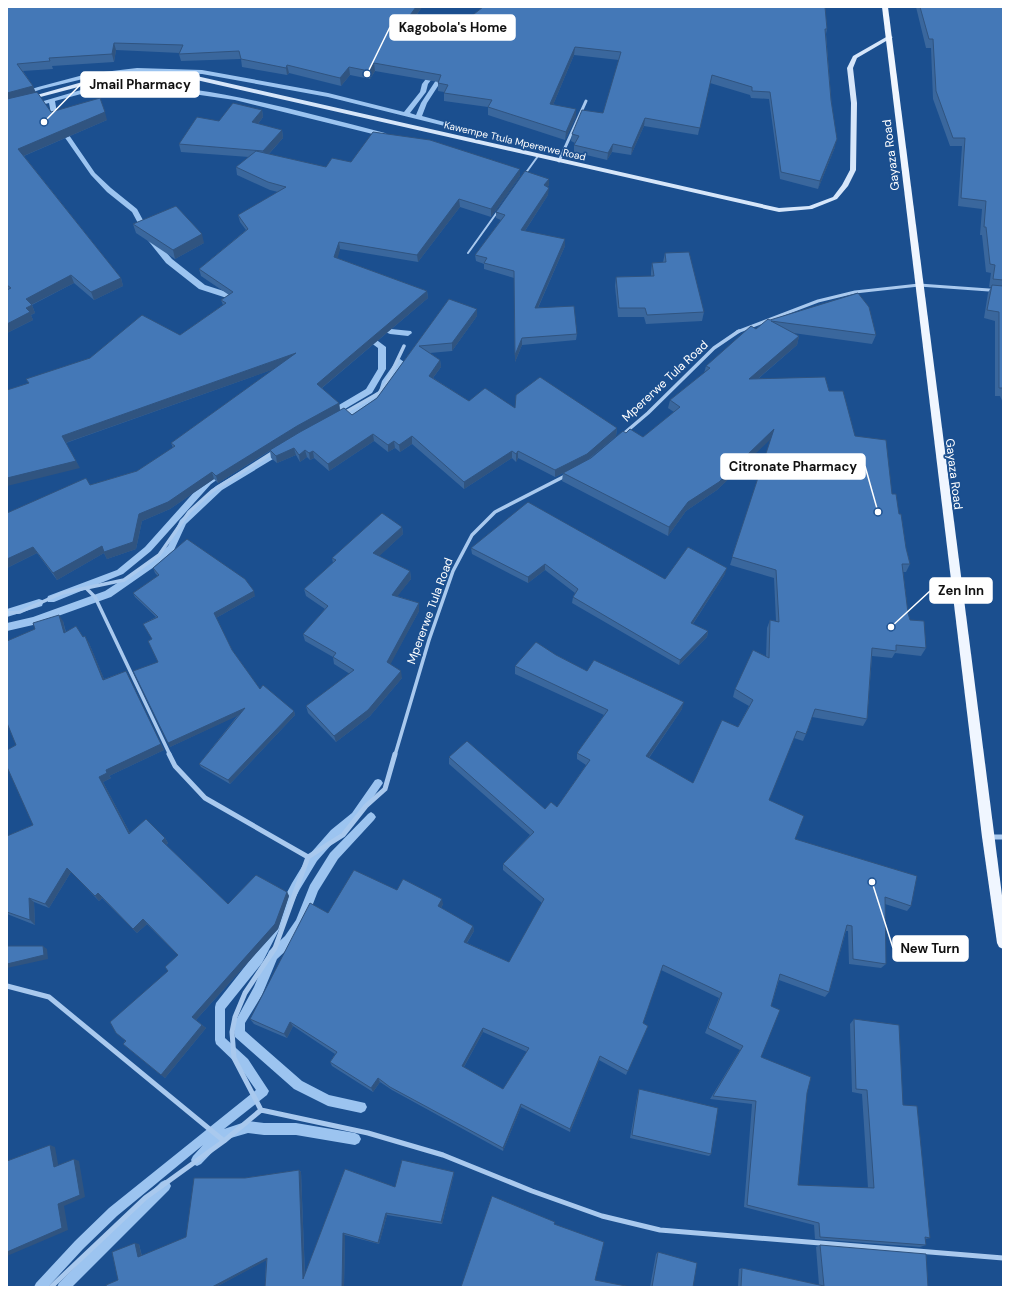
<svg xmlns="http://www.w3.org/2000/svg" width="1010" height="1294" viewBox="0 0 1010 1294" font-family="'DM Sans',sans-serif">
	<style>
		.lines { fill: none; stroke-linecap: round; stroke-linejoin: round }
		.stream { fill: #9cc4f0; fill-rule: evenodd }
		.lane { stroke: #a9c9ee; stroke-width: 2 }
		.street-far2 { stroke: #a9c9ee; stroke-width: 3 }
		.street-far1 { stroke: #a9c9ee; stroke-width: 3.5 }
		.street { stroke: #a9c9ee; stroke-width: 5 }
		.secondary { fill: #d6e6fa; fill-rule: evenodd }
		.primary { fill: #f0f6ff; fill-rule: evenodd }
		.wall { fill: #3a679d; fill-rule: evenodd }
		.shaded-wall { fill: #305480 }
		.building { fill: #4478b7; stroke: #305480; fill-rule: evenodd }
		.labels { text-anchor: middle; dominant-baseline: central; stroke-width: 3.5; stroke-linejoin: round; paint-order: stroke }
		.far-street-label { font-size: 10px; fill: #fff; stroke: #1b4f8f }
		.street-label { font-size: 12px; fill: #fff; stroke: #1b4f8f }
		.leader { fill: none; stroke: #fff; stroke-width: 1.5 }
		.callout-dot { fill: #fff; stroke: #1b4f8f; stroke-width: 1.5 }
		.callout { fill: #fff; stroke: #fff; stroke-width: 1.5 }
		.callout-label { font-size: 13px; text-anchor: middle; font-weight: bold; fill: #111 }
	</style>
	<rect width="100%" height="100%" fill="#1b4f8f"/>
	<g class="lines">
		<!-- stream -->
		<path class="stream" d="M137,68L202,70L328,93L404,112L420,92L422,84L433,70H437L438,71L428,84L426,92L410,113L416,115L421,103L442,71L444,70L447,72L427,103L422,116L484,133L481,135L328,97L202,74L137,72L87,78L42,89L7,101V97L38,87L87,74Z
			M132,84C218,87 302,112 385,133L388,135L385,137L235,100L158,89L132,88L81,94L55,101L58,119L95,173L111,188L137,209L151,235L172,259L205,285L236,295V299L233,300L199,289L166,263L146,238L132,212L107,192L91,175L52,119L49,103L33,107L30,105L81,90Z
			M379,323L391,329L411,331L412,333L408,336L390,334L376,328V324Z
			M366,332L386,347V369L372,393L333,416H327L326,414L327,412L366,389L378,369V348L363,337L362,335Z
			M400,359L404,362L389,384L386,394L368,407L342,421H336L335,419L336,417L362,403L379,391L382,381L397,360Z
			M280,448L284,451L283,453L222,490L186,524L174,550L154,567L111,597L33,625L7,631V623L33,617L105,591L148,563L168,546L180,520L216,486Z
			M214,476L217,477L218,479L211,484L151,551L123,574L54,602H48L47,599L48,596L117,570L145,547L205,480Z
			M39,599L42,600L43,603L42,606L7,617V609Z
			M378,779L381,780L383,783L381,786L358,819L339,836L317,861L300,889L262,963L225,1009V1038L248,1059L269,1091L267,1095L224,1129L248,1121L264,1123H296L355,1133L359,1135L361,1139L359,1143L355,1145L296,1135H264L248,1133L224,1140L201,1164L197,1166L193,1164L191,1160L193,1156L203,1145L117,1216L83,1249L48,1287H34L36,1283L75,1241L109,1208L256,1090L240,1067L216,1044L215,1040V1007L216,1003L254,955L292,883L309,855L331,830L352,813L375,780Z
			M371,812L374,814L376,817L374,820L338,859L318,891L304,927L293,944L277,959L262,995L245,1023V1031L302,1081L329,1095L365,1103L367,1107L365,1111L361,1113L328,1106L294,1089L235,1037L234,1033L235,1022L254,987L269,951L285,936L296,920L310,885L330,853L368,814Z
			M165,1180L169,1182L171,1186L169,1190L72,1287H57L59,1283L161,1182Z"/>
		<!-- lane -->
		<path class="lane" d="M525,174L538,156
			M468,253L498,211"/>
		<!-- street-far2 -->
		<path class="street-far2" d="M559,161L586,101
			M737,332L818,301L855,292L919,285L1003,291"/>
		<!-- street-far1 -->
		<path class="street-far1" d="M344,413L379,393L387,382L404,346
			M621,436L648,413L714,348L739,331
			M86,588L124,580L159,555L189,512L212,491L275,451
			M7,613L20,612L62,593L86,588L95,597L170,755
			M395,755L429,640L453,571L472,535L495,512L567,475"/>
		<!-- street -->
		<path class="street" d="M169,754L175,766L205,798L308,857
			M989,837H1003
			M7,986L49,997L224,1141
			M261,1110L234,1058L232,1032L235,1017L245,993L275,948L308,857L343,835L366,806L385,789L395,754
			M51,1287L145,1198L224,1141L261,1110L368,1133L443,1155L532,1191L602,1216L660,1230L1003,1258"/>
		<!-- secondary -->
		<path class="secondary" d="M888,36L893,37L857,58L853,68L857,103L856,170L848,186L837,199L812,209L779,212L192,79L134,77L86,85L29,100L26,98L86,81L134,73L192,75L779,208L809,206L833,197L842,185L850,170L851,103L847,68L853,56Z"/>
		<!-- primary -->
		<path class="primary" d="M882,7H888L1003,903V949L999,947L997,943L982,837Z"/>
	</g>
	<!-- wall -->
	<path class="wall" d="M7,7H422L411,23L452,31L483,7H838V8H825L827,29L826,34L835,147L818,189L780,179L769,99L751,98L750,95L710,83L698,135L644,126L631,155L612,152L607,160L574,152V145L575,143L571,141L572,134L603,113L619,60L574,55L553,105L576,117L565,140L488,115V107L444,101V92L438,91V82L375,71L370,79L350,75L341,86L289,73L287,75L242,67L241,59L181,61L179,54L180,53L116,50L114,62L52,66L53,69L23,71L33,86L35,92L51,112L107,120L24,156L121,278L123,286L94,300L74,283L32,305L35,313L31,315L33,320L7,333Z
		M916,7H1003V403L1000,396H995V321L984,318L988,293L991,287H989L991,273L986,272L982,235H980L982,209L958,206L962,146H950L933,99L931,48H926Z
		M262,110L263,117L258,124L282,130L283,138L269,154L326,167L351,162L520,176L491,217L460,207L418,262L340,249L337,258L427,291L428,298L322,388L339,403L340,410L352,415L377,398L449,299L477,316L452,351L430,353L440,360L441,367L433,378L469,401L515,408L617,428L616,436L589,459L626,433L643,437L674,412L668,408L670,400L704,373L706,366L756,329L770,320L876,335L872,344L793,333L799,336L797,345L758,379L829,391L855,436L892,494L910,564L906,572H903L908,613L910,620L926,648L921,656L895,653L892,658L872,656L867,719L863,726L812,717L806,734L803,741L794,738L769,800L795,839L911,906L907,911L885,904L886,964L881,968L849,964L848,931H846L829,992L825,997L779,980L771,1006L761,1057L807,1093L798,1185L868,1188L862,1094L852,1092L850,1024L854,1019L903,1105L930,1238L925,1239L926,1245L920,1247L815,1239L814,1225L744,1207L752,1104L710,1099L740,1050L705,1033L719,998L661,970L643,1023L648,1026L626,1075L599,1060L570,1132L521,1107L503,1151L392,1090L380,1082L373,1092L332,1066L330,1062L335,1054L293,1026L287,1038L254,1024L250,1019L328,913L397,890L443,904L441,908L473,926L474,931L467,943L509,962L542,903L503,870V864L530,835L449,764V757L545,809L557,807L586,765L577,759V753L604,715L515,674V666L556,655L587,671L682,709L649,758L693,783L738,727L749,706L733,697L735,689L766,657L767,628L770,620L776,621L774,578L730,565L771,438L717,490L686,511L668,536L562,481L563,473L555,477L518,458L516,462L512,458L464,489L412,444L400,452L395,448L388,452L374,441L329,471L314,458L310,460L307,457L300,462L296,455L277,463L271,458L270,451L218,483L214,479L170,509L142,521L136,549L107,559L104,553L57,580L37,553L7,568V513L90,485L137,471L173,448L171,443L274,369L66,443L80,468L26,379L180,335L223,305L221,300L229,295L201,276L199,269L246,230L240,222L238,215L278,192L270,190L237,175L236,167L249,157L181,152L179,144L219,121ZM483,1032L527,1052L503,1089L464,1067Z
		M549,179V185L547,187L548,195L525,231L565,239V246L538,308L577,334L576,340L522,345L515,362L514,278L484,269V264L476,261L475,255L501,220L496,218V212Z
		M133,224L204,243L175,259L136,233Z
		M665,253L704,312L702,321L646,324L644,317H618L615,286L616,277L651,276V272L652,263L663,262Z
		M402,527L403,534L379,556L410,571L411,579L397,596L419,603V611L390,664L402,678L370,716L336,742L308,713L306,706L350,674L334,664L333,657L305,641L303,634L325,609L306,596L304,589L333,563L332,558Z
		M471,548L665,579L725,574L693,624L708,631L707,637L679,665L572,603L573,597L575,593L545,570L528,583L472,554Z
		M153,568L255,596L216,618L232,650L260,689L294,711L295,715L230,784L201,767L199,764L238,715L170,747L158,662L152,639L143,624L156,617L135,597L133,593L158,576L155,573Z
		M63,621L66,632L83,637L89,643L104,679L126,671L164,750L109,776L111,778L103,782L130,833L165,838L168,843L166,845L228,904L287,892L289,896L278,929L196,1020L206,1028L165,1078L123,1044L168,971L178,955L147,924L137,933L102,898L99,901L71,872L49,908L34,902L35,925L7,914V836L33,825L16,745Z
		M639,1089L711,1154L709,1156L630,1138L638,1092Z
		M345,1169L395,1187L454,1172V1174L442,1224L387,1215L379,1244L345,1235L344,1287H265L266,1260L216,1287H107L118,1280L139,1244L142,1256L186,1237L245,1178L299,1170L301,1172L305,1274Z
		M820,1245L928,1287H738L739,1269L742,1268L819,1285L816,1247Z
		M658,1252L693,1287H650L656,1254Z"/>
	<!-- shaded-wall -->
	<path class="shaded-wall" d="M416,7H422L406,29L405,22Z
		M114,43L116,50L114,62L112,54Z
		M575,47L574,55L550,112V104Z
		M374,63L375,71L370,79L369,71Z
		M287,65L289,73L287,75L286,68Z
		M349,67L350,75L341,86L340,78Z
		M712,75L710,83L698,135L700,128Z
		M33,86L36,93L7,101V93Z
		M576,109V117L565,140L566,132Z
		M262,110L263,117L254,129L252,122Z
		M105,112L107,120L21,157L18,149Z
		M645,118L644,126L631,155L632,148Z
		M282,130L283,138L265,158L263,151Z
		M837,139L835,147L818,189L820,181Z
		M613,144L612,152L607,160L608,153Z
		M520,169V176L491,217V209Z
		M549,179V185L544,192V185Z
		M549,188L548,195L521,237V230Z
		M459,199L460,207L418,262L417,255Z
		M202,234L204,243L175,259L173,250Z
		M565,239V246L535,314V308Z
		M339,242L340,249L336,265L334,257Z
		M71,275L74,283L29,306L26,299Z
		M121,278L123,286L94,300L91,292Z
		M427,291L428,298L318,391L317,384Z
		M32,305L35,313L31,315L33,320L7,333V324L26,308Z
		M477,309V316L452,351V343Z
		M799,336L797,345L747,388L749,379Z
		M522,338V345L515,362V355Z
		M296,353L297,361L65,443L62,436Z
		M440,360L441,367L429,383V376Z
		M339,403L340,411L298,433L218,483L216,476L297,426Z
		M617,428L616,436L586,461L563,473L555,477V470Z
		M774,429L772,438L717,490L686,511L668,536L669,527L688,502Z
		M373,434L374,441L329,471L328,464Z
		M412,436V444L400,452L399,445Z
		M394,441L395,448L388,452V445Z
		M294,448L296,455L277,463L276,456Z
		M305,450L307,457L300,462L299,455Z
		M313,451L314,458L310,460L309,453Z
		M512,451V458L464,489V482Z
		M518,451V458L516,462V454Z
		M76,461L80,468L7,486V478Z
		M212,472L214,479L170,509L142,521L136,549L107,559L104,553L57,580L53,573L139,514Z
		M402,527L403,534L374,561L373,553Z
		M33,547L37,553L7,568V559Z
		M545,564V570L528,583V577Z
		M727,568L725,574L690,628L691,623Z
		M410,571L411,579L393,602L392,595Z
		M254,591L255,596L216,618L214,613Z
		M419,603V611L388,669L387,662Z
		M59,615L63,621L67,639L64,633Z
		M708,631L707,637L679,665L680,660Z
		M85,636L89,643L107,686L103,680Z
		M126,671L164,750L109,776L111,778L103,782L133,839L129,834L99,777L106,770Z
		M401,671L402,678L370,716L336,742L334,736Z
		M684,702L682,709L645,763L646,756Z
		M245,708L246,712L170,747L168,743Z
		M294,711L295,715L230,784L228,780Z
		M165,838L168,843L165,846L162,841Z
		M67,868L71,872L49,908L45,904Z
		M287,892L289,896L278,929L195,1021L192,1017Z
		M98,893L102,898L99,901L95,896Z
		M29,898L34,902L35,925L30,920Z
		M442,899L443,904L439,912L438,906Z
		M143,919L147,924L137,933L133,929Z
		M473,926L474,931L464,947V942Z
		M43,946L47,949L48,959L7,968V964Z
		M290,1022L293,1026L287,1038L284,1034Z
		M202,1025L206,1028L165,1078L161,1075Z
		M483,1028V1032L462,1070V1066Z
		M600,1056L599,1060L570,1132V1129Z
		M378,1078L380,1082L373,1092L371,1088Z
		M521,1104V1107L503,1151V1148Z
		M50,1145L55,1147L59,1169L54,1167Z
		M74,1159L79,1161L85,1197L64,1206L68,1230L7,1256V1252L58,1204Z
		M299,1170L301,1172L305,1280L303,1279Z
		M454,1172V1174L442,1224L441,1222Z
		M386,1213L387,1215L379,1244L378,1243Z
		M343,1233L345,1235L344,1287H342Z
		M135,1243L139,1244L142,1258L138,1257Z
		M267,1258L269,1259L216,1287H212Z"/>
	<!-- building -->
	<path class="building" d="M7,7H416L405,22L452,31L483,7H825L827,29H825L831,100L837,139L820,181L781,172L770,92L752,91V87L712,75L700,128L645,118L632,148L613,144L608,153L574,145L579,136L572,134L582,110L603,113L621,52L575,47L550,104L576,109L566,132L488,107L492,100L444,93L448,85L438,83L441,75L374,63L369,71L349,67L340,78L287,65L286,68L241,59L239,51L179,54L183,45L114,43L112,54L49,58L50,61L17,64L33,86L7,93Z
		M920,7H1003V280L993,279L995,265L990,264L986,227H984L986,201L961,198L965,138H953L936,91L933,39H929Z
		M37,92L51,112L100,98L105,112L18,149L121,278L91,292L71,275L26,299L32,305L26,308L30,312L7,324V290L11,288L7,285V99Z
		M233,103L262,110L252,122L282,130L263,151L179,144L197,117L219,121Z
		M373,132L430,140L520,169L491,209L459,199L417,255L339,242L334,257L427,291L317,384L339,403L297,426L216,476L212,472L168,502L139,514L133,542L104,552L102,546L53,573L33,547L7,559V513L86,478L90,485L137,471L175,446L171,443L296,353L62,436L76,461L7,478V390L29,383L26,379L90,358L142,315L180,335L226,303L221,300L233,292L199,269L248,229L238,215L286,187L268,182L236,167L256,151L326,167L332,158L351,162Z
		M525,171L549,179L544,185L549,188L521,230L565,239L535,308L574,306L577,334L522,338L515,355L514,271L484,263L487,258L475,255L505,215L496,212Z
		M176,206L202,234L173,250L133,224Z
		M689,252L704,312L647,315L645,308H619L616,277L654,276L652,263L666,262L665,253Z
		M992,285L1003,286V388H999V312L987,310Z
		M858,293L869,307L876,335L771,321L799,336L749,379L825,377L829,391H843L855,436L886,440L892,494H896L899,514H901L906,548L910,564H902L908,613L910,620L924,621L926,648L896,645V651L872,648L867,719L815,709L806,734L797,731L769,800L804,816L795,839L917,876L911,906L885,897L886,964L853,959L852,926L847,925L829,992L780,974L771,1006L780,1010L761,1057L811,1077L807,1093L798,1185L874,1188L867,1090L856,1089L854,1019L899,1025L903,1105L917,1106L930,1238L925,1237L926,1245L820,1237L819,1223L747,1205L756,1101L713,1096L743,1046L708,1028L722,993L663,965L643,1023L648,1026L628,1071L600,1056L570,1129L521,1104L503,1148L390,1087L378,1078L371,1088L330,1062L337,1052L290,1022L284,1034L250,1019L310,903L328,913L354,870L397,890L403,879L442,899L438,906L473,926L464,942L509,962L544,899L503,864L534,832L449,757L467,741L545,809L551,802L557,807L590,760L577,753L608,710L515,666L536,642L556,655L587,671L594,660L684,702L646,756L693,783L722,720L738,727L753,700L735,689L753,650L769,658L770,620L779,622L776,570L732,557L774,429L719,482L688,502L669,527L563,473L591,458L623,431L626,433L630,429L643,437L680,407L670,400L710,368L706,366L751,326L756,329L768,319L770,320ZM483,1028L529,1048L503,1089L462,1066Z
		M449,299L477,309L452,343L419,346L440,360L429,376L469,401L485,388L515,408L516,395L540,377L617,428L587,454L555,470L518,451L516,454L512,451L464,482L412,436L399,445L394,441L388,445L373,434L328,464L313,451L309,453L305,450L299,455L294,448L276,456L270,450L300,432L344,408L352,415L377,398Z
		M528,502L665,579L688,547L727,568L691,623L708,631L680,660L573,597L578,589L545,564L528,577L471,548Z
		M382,513L402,527L373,553L410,571L392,595L419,603L387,662L401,671L368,710L334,736L306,706L354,670L333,657L336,653L303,634L328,606L304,589L336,560L332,558Z
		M187,539L245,579L254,591L214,613L232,650L260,689L263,685L294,711L228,780L199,764L245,708L168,743L133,671L158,662L148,641L152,639L143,624L158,617L133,593L159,575L153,568Z
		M59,615L64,633L76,626L83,637L85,636L103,680L126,671L161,744L106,770L107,773L99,777L129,834L146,819L165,838L162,841L228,904L256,875L287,892L275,924L192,1017L202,1025L161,1075L123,1044L126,1041L116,1033L110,1022L168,971L165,967L178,955L143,919L133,929L98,893L95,896L67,868L45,904L29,898L30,920L7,912V836L33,825L7,767V750L16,745L7,723V641L35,629L33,623Z
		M7,946H43L44,955L7,964Z
		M639,1089L718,1108L711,1154L632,1135Z
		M50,1145L54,1167L74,1159L80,1195L58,1204L62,1228L7,1252V1161Z
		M402,1160L454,1172L441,1222L386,1213L378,1243L343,1233L342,1287H265L267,1258L212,1287H107L106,1285L118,1280L112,1252L135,1243L138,1257L186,1237L194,1178H245L299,1170L303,1279L345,1169L395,1187Z
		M492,1196L555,1222L554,1224L604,1242L595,1280L631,1287H461Z
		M820,1245L926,1254L928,1287H741L742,1268L824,1286Z
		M658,1252L697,1263L693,1287H652Z"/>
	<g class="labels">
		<!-- far-street labels -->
		<g class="far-street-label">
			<text transform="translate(515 141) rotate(13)">Kawempe Ttula Mpererwe Road</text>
		</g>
		<!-- street labels -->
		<g class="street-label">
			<text transform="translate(891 155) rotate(-97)">Gayaza Road</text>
			<text transform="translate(665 381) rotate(-43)">Mpererwe Tula Road</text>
			<text transform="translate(954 474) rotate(83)">Gayaza Road</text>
			<text transform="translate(430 611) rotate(-70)">Mpererwe Tula Road</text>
		</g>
	</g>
	<!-- callouts -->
	<path class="leader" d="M367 74L390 27M44 122L81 84M878 512L865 466M891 627L930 591M872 882L893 948"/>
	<g class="callout-dot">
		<circle cx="367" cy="74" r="4"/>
		<circle cx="44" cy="122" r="4"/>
		<circle cx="878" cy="512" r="4"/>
		<circle cx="891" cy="627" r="4"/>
		<circle cx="872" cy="882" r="4"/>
	</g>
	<g class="callout">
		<rect x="390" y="15" width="125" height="25" rx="4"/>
		<rect x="81" y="72" width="118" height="25" rx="4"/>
		<rect x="721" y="454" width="144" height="25" rx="4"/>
		<rect x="930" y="578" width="62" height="25" rx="4"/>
		<rect x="893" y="936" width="75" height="25" rx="4"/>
	</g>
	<g class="callout-label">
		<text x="453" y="32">Kagobola's Home</text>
		<text x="140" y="89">Jmail Pharmacy</text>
		<text x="793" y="471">Citronate Pharmacy</text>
		<text x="961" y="595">Zen Inn</text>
		<text x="930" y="953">New Turn</text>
	</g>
	<!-- border -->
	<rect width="1010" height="1294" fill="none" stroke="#ffffff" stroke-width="16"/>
</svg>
